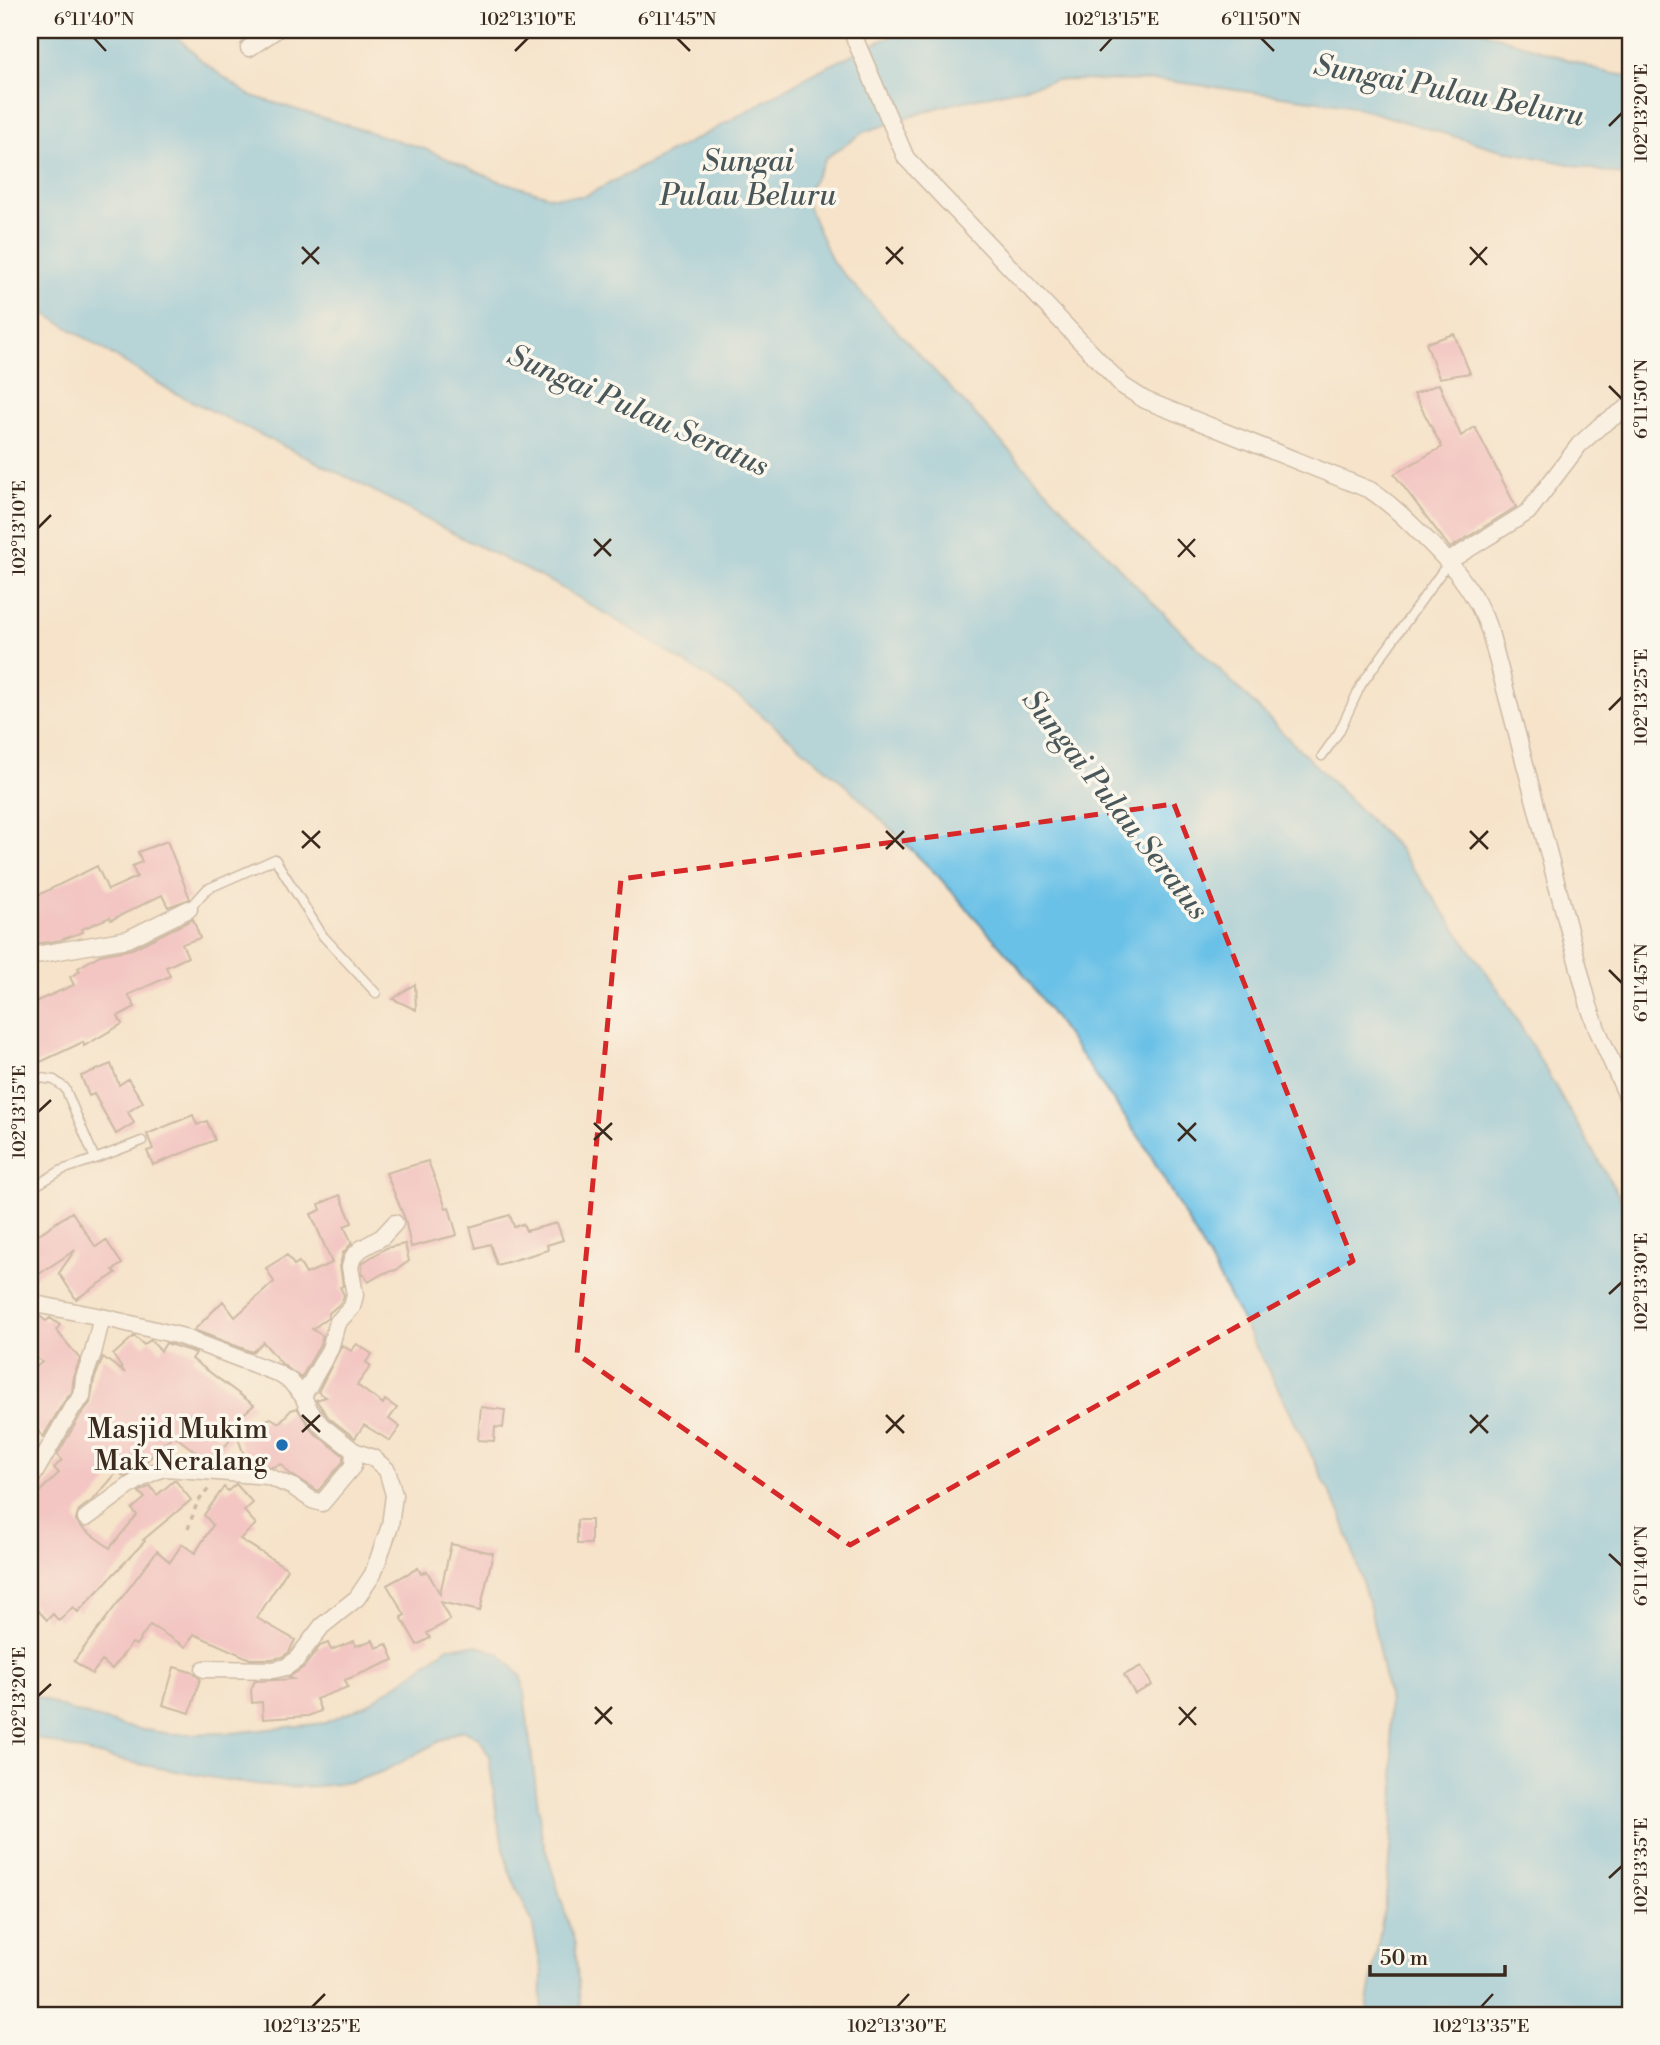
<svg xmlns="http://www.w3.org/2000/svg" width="1660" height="2045" viewBox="0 0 1660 2045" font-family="'Libre Bodoni',serif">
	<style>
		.water { fill: #6bc1e7; stroke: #537682; stroke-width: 2 }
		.building { fill: #efa2ba }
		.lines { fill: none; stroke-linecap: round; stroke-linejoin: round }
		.service-casing { stroke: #988674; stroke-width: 11 }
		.minor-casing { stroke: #988674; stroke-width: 19 }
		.path { stroke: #988674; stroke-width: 3.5; stroke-dasharray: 5 5; stroke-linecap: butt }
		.service { stroke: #fff; stroke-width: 8 }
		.minor { stroke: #fff; stroke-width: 16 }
		.marked { fill: none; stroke: #d62828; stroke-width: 5; stroke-dasharray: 14 9; stroke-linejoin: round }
		.ticks { fill: none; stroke: #3b2a1e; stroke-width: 2.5 }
		.poi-dot { fill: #1f6fb2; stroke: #fbf7ec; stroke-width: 2.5 }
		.labels { text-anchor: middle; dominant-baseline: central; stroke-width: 7; stroke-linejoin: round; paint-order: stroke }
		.poi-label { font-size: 28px; fill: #3b2a1e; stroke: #fbf7ec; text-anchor: end }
		.water-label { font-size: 30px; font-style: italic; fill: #49575a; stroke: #fbf7ec }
		.neatline { fill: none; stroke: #3b2a1e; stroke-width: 2.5 }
		.ticks-label { font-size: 18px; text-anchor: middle; fill: #3b2a1e }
	</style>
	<rect width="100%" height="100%" fill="#fbf7ec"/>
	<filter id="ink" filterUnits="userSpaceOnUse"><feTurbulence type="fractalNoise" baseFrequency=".0143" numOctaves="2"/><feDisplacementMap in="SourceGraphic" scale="14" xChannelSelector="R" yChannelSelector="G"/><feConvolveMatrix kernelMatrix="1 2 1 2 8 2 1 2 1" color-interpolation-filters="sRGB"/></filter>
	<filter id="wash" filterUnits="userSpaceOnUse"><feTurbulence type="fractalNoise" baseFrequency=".00686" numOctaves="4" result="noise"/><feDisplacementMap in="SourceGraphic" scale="28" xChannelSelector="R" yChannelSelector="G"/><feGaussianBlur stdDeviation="1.57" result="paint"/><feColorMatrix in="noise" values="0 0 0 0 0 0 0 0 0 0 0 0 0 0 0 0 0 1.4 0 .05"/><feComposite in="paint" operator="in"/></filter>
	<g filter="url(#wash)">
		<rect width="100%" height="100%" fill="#f6e3ca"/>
		<!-- water -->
		<path class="water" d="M30,30H170L203,62L249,95L425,149L494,179L552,197L585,196L713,130L812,74L903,30H1479L1608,73L1630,76V177L1497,149L1348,105L1168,81L1057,80L943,106L864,132L826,158L804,198L833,263L1145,595L1399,849L1503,996L1630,1215V2015H1366L1386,1897L1395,1789L1388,1696L1371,1611L1342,1517L1281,1394L1208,1257L1144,1144L1017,965L939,877L846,785L742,699L638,633L553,583L458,536L357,482L171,391L30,304Z
			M476,1645L500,1654L522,1677L542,1838L575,1944L581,2015H541L542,1973L532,1922L509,1871L497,1818L489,1756L479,1738L462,1730C434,1742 409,1760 381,1772C319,1798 245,1784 181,1772C130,1763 79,1752 30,1736V1694L72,1711L123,1726L170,1734L232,1733L325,1723L366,1705L402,1681L448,1647Z"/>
		<g id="blocks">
			<!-- building -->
			<path class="building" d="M1454,334L1470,373L1439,378L1426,343Z
				M1439,384L1461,436L1475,427L1516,507L1450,548L1394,474L1442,447L1414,394Z
				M167,841L190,899L168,907L162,895L111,920L110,917L82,929L83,932L61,940L30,945V899L97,866L108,890L137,877L132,866L142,862L138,852Z
				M193,919L200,938L182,944L188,957L166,967L170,976L128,995L135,1007L118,1016L122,1024L84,1046L83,1042L30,1067V1004L74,985L70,977L80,971L78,968L100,955L132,949Z
				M415,984L416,1010L393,999Z
				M111,1064L119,1085L128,1079L143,1102L128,1112L134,1123L116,1134L94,1094L89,1096L81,1076Z
				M193,1115L197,1125L207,1121L215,1140L153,1165L147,1151L153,1149L147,1134Z
				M428,1161L446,1208L449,1207L457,1235L411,1247L405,1219L386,1173Z
				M340,1195L352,1223L344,1226L352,1243L343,1253L340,1265L343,1286L340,1287L344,1295L342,1302L328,1314V1318L312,1329L323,1336L320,1345L301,1378L282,1364L263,1342L252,1352L194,1330L223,1301L235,1317L274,1282L266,1268L287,1255L294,1265L299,1262L306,1274L332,1263L311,1214L321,1210L319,1204Z
				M72,1212L93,1243L96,1247L106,1240L122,1264L113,1270L116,1273L76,1299L59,1273L75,1250L30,1280V1240Z
				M510,1215L514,1227L523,1224L526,1231L557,1223L563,1240L547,1245L548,1250L497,1265L490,1244L476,1248L470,1227Z
				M405,1244L409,1261L396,1270L384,1273L368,1282L364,1274L362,1275V1263L386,1248Z
				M30,1314L38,1315L46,1321L50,1318L60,1325L56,1330L80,1359L74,1375L72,1392L63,1403L43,1437L35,1427L30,1431V1372L42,1362L30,1353Z
				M134,1336L144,1345L150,1340L161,1351L166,1343L196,1353L192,1359L254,1405L214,1439L271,1418L279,1423L291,1410L297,1408L313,1432L343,1455V1462L318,1491L290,1474L281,1464L273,1467L247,1464L236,1432L214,1461H208L173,1435L141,1467L124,1477L118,1471L94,1499L79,1510L76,1520L81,1527L110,1548L137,1515L132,1509L145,1498L139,1492L150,1486L157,1495L175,1480L191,1500L143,1540L145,1541L78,1612L73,1607L59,1621L53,1614L47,1620L30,1602V1501L59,1473L54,1468L62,1460L57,1455L81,1414L90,1403L94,1380L103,1357L125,1373L113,1355Z
				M357,1344L372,1354L366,1362L371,1366L357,1385L383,1404L385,1400L397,1408L389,1419L400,1427L390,1441L364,1425L355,1438L329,1418L316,1400L326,1397L318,1392L342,1345L351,1351Z
				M481,1407L505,1410L503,1428L495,1427L494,1441L478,1440Z
				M236,1484L253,1503L244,1511L256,1524L240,1539L288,1569L257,1618L295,1640L289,1652L282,1657L272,1659H250L194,1634L186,1647L150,1625L136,1645L132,1643L112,1669L102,1661L92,1674L74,1661L157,1551L170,1562L182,1544L195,1553L213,1525L204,1515L224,1487L228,1491Z
				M577,1520H591V1544H577Z
				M451,1544L493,1553L480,1611L440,1602L450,1620L427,1633L430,1638L417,1645L401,1617L405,1615L387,1585L418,1568L421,1574L427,1571L440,1594Z
				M373,1640L376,1648L387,1644L394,1660L345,1680L348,1687L316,1699L321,1711L308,1716L263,1719L262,1702L252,1703L251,1689L255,1681L293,1679L289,1677L304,1667L320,1646L328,1643L331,1650L354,1641L356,1646Z
				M1141,1666L1152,1685L1135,1694L1124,1675Z
				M174,1667L194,1673L200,1679L190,1713L163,1705Z"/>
		</g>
	</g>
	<g filter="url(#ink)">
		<use href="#blocks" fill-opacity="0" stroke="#988674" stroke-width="2"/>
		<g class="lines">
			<!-- service casing -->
			<g class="service-casing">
				<path id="service" d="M1322,756L1339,732L1361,685L1448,563
					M189,909L207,889L275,859L323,936L376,993
					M30,1081L41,1078L54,1080L65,1088L95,1159L142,1141
					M30,1189L62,1170L95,1159"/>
			</g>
			<!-- minor casing -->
			<g class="minor-casing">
				<path id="minor" d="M851,30L906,158L1123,386L1145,400L1370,490C1387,501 1401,514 1415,528C1448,560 1475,588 1490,632L1589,1006L1597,1029L1630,1103
					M249,48L276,30
					M1449,561L1528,512L1579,445L1600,426L1630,406
					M30,956L128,939L189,909
					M30,1303L102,1317L180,1336L277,1373L290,1381L303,1396L308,1408L321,1425L354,1451L373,1458L387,1470L394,1495L390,1526L373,1574L357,1598L322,1626L296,1660L286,1667L273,1670L204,1669
					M303,1396L330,1349L337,1323L352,1307L355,1295L350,1267L353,1257L361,1249L382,1237L395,1223
					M30,1481L72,1408L82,1397L84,1378L93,1353L102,1317
					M86,1518C108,1503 141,1473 166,1468L267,1476L293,1487L312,1500L322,1503L353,1466L354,1451"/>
			</g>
			<!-- path -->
			<path class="path" d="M188,1529L197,1503L211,1486"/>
			<!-- service -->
			<use href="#service" class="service"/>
			<!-- minor -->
			<use href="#minor" class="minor"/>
		</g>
	</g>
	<!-- marked area -->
	<path d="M0 0H1660V2045H0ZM1174,804L1353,1261L850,1545L577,1354L621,879Z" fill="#f6e3ca" fill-opacity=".55" fill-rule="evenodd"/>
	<path class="marked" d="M1174,804L1353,1261L850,1545L577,1354L621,879Z"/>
	<!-- ticks -->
	<path class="ticks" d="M94,38L106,51M677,38L690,51M1261,38L1274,51M515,51L528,38M1100,51L1112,38M1609,126L1622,113M302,247L319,264M886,247L903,264M1470,247L1487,265M302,264L319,247M886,264L903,247M1470,265L1487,247M1609,386L1622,399M38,528L51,515M594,539L611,556M1178,539L1195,557M594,556L611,539M1178,557L1195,539M1609,710L1622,697M302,831L320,848M886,831L904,849M1470,831L1488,849M302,848L320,831M886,849L904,831M1470,849L1488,831M1609,970L1622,983M38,1112L51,1100M594,1123L612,1140M1178,1123L1196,1141M594,1140L612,1123M1178,1141L1196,1123M1609,1294L1622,1282M302,1415L320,1432M886,1415L904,1433M1470,1415L1488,1433M302,1432L320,1415M886,1433L904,1415M1470,1433L1488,1415M1609,1554L1622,1566M38,1696L51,1684M595,1707L612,1724M1179,1707L1196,1725M595,1724L612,1707M1179,1725L1196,1707M1609,1878L1622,1866M312,2007L325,1994M897,2007L909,1994M1481,2007L1493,1994"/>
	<!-- markers -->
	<circle class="poi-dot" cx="282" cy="1445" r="7"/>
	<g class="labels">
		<!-- poi labels -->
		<g class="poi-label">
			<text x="268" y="1429">Masjid Mukim<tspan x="268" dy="32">Mak Neralang</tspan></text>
		</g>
		<!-- water labels -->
		<g class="water-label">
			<text transform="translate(1449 91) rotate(11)">Sungai Pulau Beluru</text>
			<text x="748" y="162">Sungai<tspan x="748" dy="34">Pulau Beluru</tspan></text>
			<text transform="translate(638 411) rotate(24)">Sungai Pulau Seratus</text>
			<text transform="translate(1115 805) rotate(52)">Sungai Pulau Seratus</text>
		</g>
	</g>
	<!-- margin -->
	<rect width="1660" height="2045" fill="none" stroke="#fbf7ec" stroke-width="77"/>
	<!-- scale -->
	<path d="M1370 1965v10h135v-10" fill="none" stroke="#3b2a1e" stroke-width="3.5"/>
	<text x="1380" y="1965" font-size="21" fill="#3b2a1e" stroke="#fbf7ec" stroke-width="5" paint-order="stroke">50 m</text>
	<rect x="38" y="38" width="1584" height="1969" class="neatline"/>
	<g class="ticks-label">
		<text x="94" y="25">6°11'40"N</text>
		<text x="528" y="25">102°13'10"E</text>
		<text x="677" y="25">6°11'45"N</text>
		<text x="1112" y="25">102°13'15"E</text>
		<text x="1261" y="25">6°11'50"N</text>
		<text transform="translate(1641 113) rotate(-90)" y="6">102°13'20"E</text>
		<text transform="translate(1641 399) rotate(-90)" y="6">6°11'50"N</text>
		<text transform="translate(19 528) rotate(-90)" y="6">102°13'10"E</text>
		<text transform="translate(1641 697) rotate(-90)" y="6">102°13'25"E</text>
		<text transform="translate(1641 983) rotate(-90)" y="6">6°11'45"N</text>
		<text transform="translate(19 1112) rotate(-90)" y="6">102°13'15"E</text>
		<text transform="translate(1641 1282) rotate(-90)" y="6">102°13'30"E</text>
		<text transform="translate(1641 1566) rotate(-90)" y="6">6°11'40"N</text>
		<text transform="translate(19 1696) rotate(-90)" y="6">102°13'20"E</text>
		<text transform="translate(1641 1866) rotate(-90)" y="6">102°13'35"E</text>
		<text x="312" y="2032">102°13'25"E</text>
		<text x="897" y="2032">102°13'30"E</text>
		<text x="1481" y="2032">102°13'35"E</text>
	</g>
</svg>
